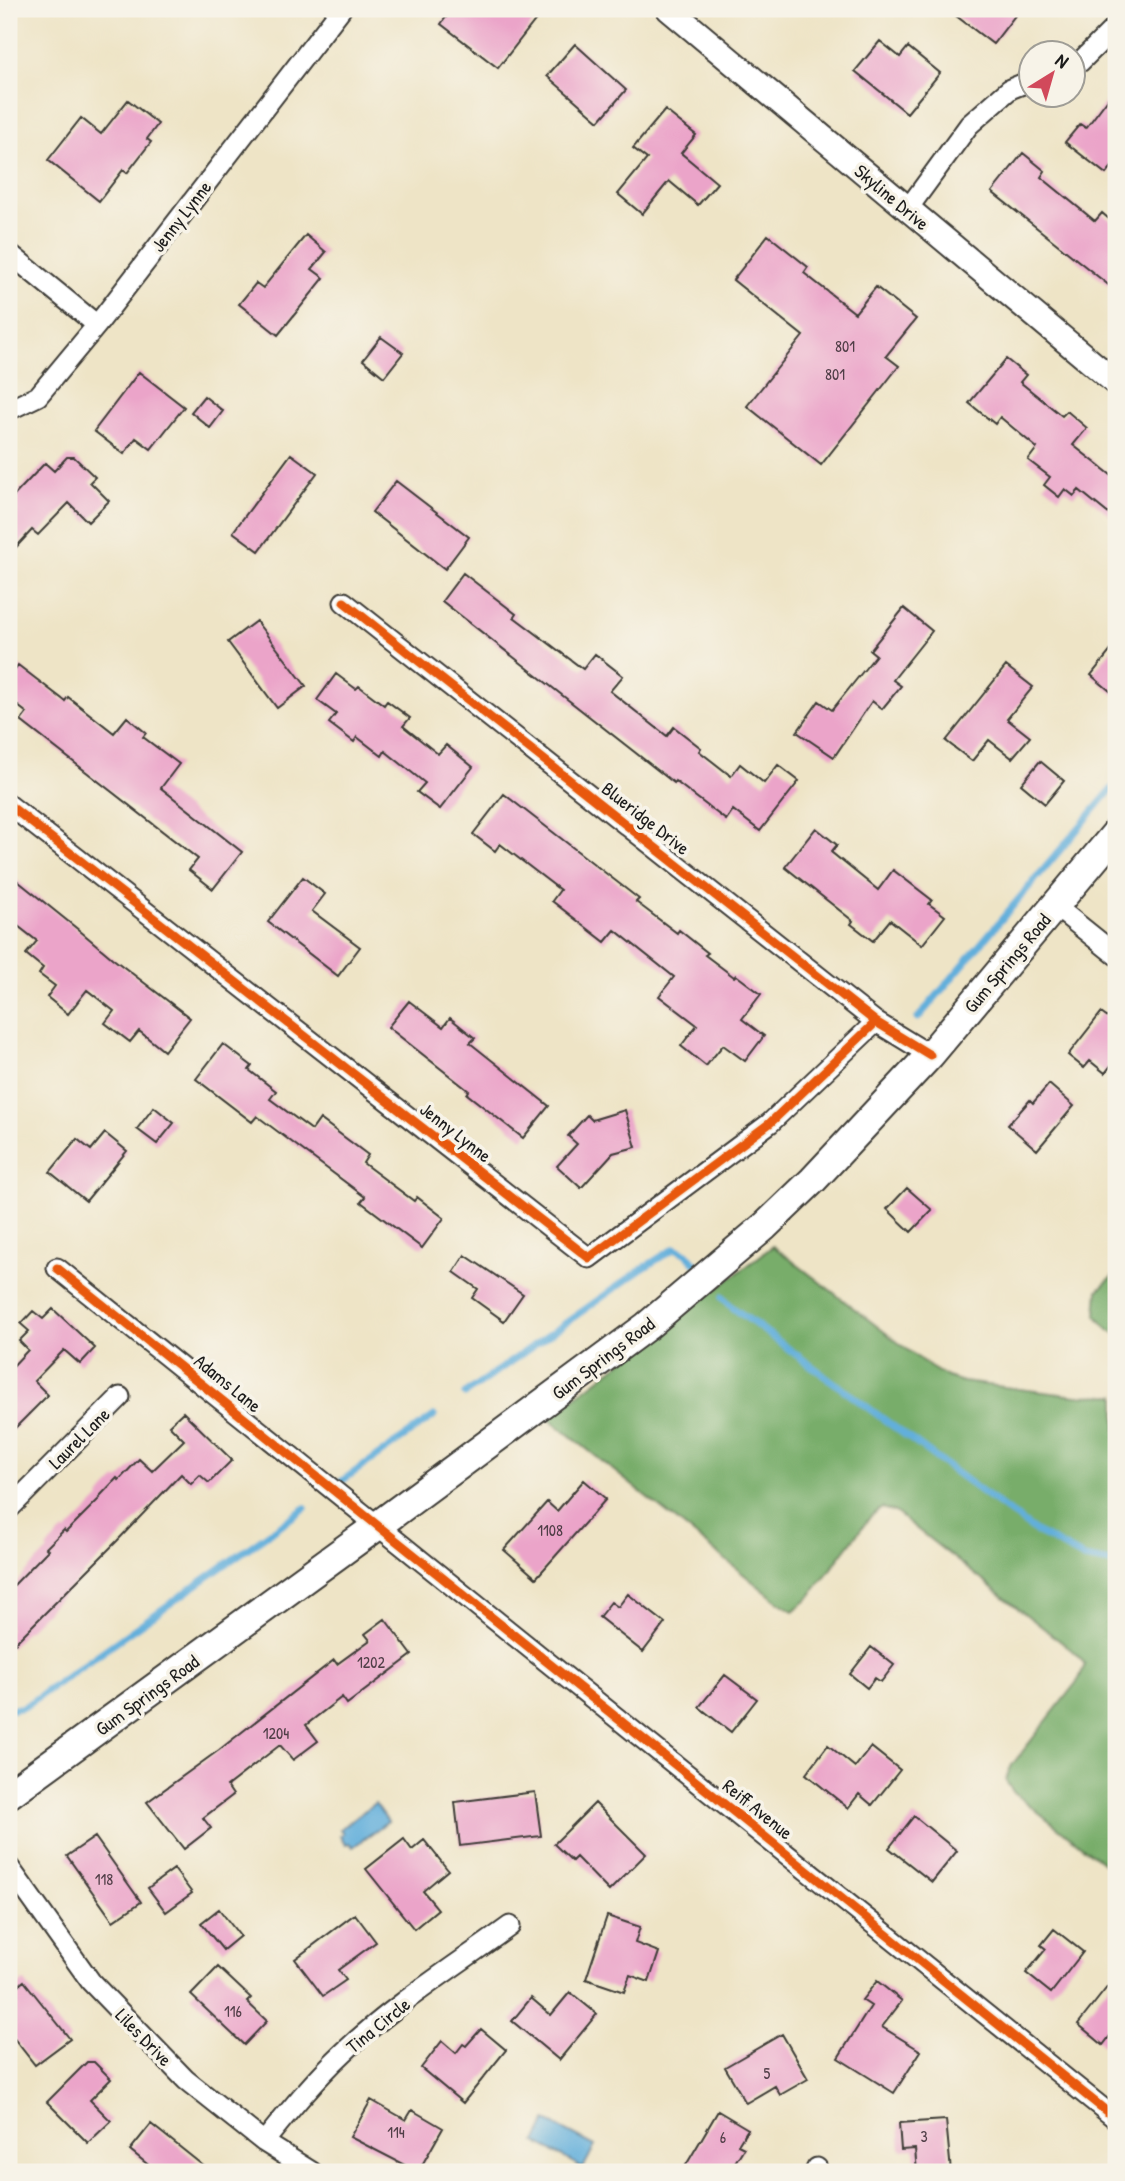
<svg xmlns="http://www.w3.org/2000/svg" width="1125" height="2181" viewBox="0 0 1125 2181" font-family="'Patrick Hand',sans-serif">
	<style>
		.forest { fill: #78ad6a; stroke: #4a6443; stroke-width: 2 }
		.water { fill: #62afdb; stroke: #3f667c; stroke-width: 2 }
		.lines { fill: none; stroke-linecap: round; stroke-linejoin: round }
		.stream { stroke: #62afdb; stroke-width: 7 }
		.building { fill: #eba4c9 }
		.minor-casing { stroke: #3c3a36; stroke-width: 23 }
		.tertiary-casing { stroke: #3c3a36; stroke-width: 28 }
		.secondary-casing { stroke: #3c3a36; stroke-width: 32 }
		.minor { stroke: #fff; stroke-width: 19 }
		.tertiary { stroke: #fff; stroke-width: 24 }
		.secondary { stroke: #fff; stroke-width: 28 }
		.cycleway-casing { stroke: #f7f3e8; stroke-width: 13 }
		.cycleway { stroke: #e8590c; stroke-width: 9 }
		.labels { text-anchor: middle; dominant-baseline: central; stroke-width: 7; stroke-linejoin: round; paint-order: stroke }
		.number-label { font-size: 16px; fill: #503e47 }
		.street-label { font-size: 19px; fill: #1c1c1c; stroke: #f7f3e8 }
	</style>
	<rect width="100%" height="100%" fill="#f7f3e8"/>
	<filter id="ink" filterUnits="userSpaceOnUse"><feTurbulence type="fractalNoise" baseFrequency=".0143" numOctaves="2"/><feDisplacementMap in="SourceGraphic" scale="14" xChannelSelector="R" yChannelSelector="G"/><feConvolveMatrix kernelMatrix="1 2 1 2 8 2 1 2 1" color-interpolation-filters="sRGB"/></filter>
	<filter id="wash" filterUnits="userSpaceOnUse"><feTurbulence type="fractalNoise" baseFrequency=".00686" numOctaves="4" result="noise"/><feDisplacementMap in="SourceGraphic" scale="28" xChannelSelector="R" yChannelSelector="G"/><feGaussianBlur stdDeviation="1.57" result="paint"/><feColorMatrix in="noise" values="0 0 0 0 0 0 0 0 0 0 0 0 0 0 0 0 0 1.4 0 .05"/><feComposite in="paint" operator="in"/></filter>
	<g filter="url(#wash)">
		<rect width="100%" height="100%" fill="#eee4c6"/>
		<!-- forest -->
		<path class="forest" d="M773,1246L930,1367L947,1377L963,1382L1077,1396L1116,1395V1873L1014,1793L1005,1780L1012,1765L1079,1679L1085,1664L1074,1652L895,1512L882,1508L871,1516L807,1600L793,1611L777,1601L548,1418Z
			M1116,1273V1333L1108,1330L1096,1315L1098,1290Z"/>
		<!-- water -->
		<path class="water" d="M375,1803L388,1821L353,1847L349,1843L346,1844L340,1836L343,1833L340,1829Z
			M547,2121L595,2146L583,2168L536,2142Z"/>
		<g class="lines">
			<!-- stream -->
			<path class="stream" d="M918,1018L1116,784
				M723,1297L732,1307L1036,1532L1084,1558L1116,1564
				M465,1394L642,1269L675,1248L687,1254L697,1265
				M336,1485L434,1416
				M9,1710L24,1707L305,1508"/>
		</g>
		<g id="blocks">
			<!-- building -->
			<path class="building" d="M452,9H544L498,68L441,24Z
				M947,9H1020L993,44Z
				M880,41L900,57L908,47L940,73L907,113L855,71Z
				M575,44L626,90L599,121L547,76Z
				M1116,88V162L1106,174L1065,142L1080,124L1086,128Z
				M128,100L158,124L147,139L151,142L127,173L123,170L99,201L48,160L81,118L101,134Z
				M665,110L696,135L681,153L717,183L698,205L669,181L642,214L618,194L647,159L633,148Z
				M1023,153L1045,171L1041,177L1095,221L1102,213L1116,225V291L992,192Z
				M306,235L326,252L312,269L324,278L278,335L239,304L256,283L263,288Z
				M768,235L808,267L804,273L855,313L876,287L916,319L886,356L899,366L821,465L747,406L803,336L733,280Z
				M381,337L403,353L384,377L363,360Z
				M1006,359L1026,375L1020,382L1062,416L1067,411L1087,428L1073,445L1116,479V520L1079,490L1074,496L1065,489L1059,497L1044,485L1050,477L1028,460L1037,448L1000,417L995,424L969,403Z
				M139,372L184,407L151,449L136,438L124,454L94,431Z
				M204,396L223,411L210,428L191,412Z
				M291,454L317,473L259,551L233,532Z
				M67,457H74L95,477L90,482L109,501L88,522L69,503L38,535L32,530L9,555V501L45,463L54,471Z
				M396,481L469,537L445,569L372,512Z
				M463,573L516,614L514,617L583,669L595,654L623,676L610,691L667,736L674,727L701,748L699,751L731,776L740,764L764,783L778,765L799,781L760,831L733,810L726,820L675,781L674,783L442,601Z
				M904,608L932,631L893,680L901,686L882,709L872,701L834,757L797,732L819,701L832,710L876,655L870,650Z
				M256,621L306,686L277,708L228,642Z
				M1116,644V696L1091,675Z
				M18,665L65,701L68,697L114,733L127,717L146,733L143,737L179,764L161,788L242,852L213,889L189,870L198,859L21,721L27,713L9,699V677Z
				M1006,666L1033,687L1007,719L1030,737L1012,758L989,740L972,761L946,741Z
				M336,674L356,689L359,686L384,705L387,701L410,718L403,726L438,754L446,745L473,767L440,809L417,792L425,783L385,751L382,756L357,737L354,742L329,723L336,714L317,700Z
				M1040,761L1064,781L1045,804L1021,784Z
				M504,794L639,899L636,902L677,933L679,930L708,953L705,955L734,977L736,975L761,994L742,1019L764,1036L745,1061L723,1045L706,1066L681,1046L697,1025L659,996L674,977L615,930L605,942L552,901L560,890L500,844L495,851L473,834Z
				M816,828L837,845L831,852L878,890L893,870L932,900L929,904L945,916L922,945L890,920L873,941L851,924L853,921L785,867Z
				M9,874L80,931L112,958L190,1018L164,1051L139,1031L130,1042L105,1023L114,1011L87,990L68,1014L47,997L55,986L39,974L43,968L26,954L37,941L9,919Z
				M303,877L325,894L312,911L360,947L338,976L268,922Z
				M409,1001L443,1027L450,1018L475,1038L470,1043L549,1106L523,1138L467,1094L469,1091L388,1027Z
				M1101,1013L1116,1024V1059L1105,1073L1090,1061L1084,1068L1068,1055Z
				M223,1044L252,1066L249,1070L276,1091L270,1099L312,1130L320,1119L368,1155L363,1163L414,1201L417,1197L444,1218L422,1248L361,1202L365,1197L257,1116L252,1122L196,1079Z
				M1049,1084L1074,1106L1037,1150L1008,1125L1030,1100L1033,1103Z
				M154,1107L174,1123L157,1144L137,1129Z
				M625,1110L636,1147L613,1153L581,1188L557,1166L577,1144L568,1136L587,1115L592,1120Z
				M105,1133L127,1151L86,1201L50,1172L77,1139L91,1150Z
				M907,1188L932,1210L911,1232L887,1209Z
				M465,1255L523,1294L504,1321L472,1298L478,1289L454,1272Z
				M53,1309L95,1348L80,1364L64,1350L34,1381L48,1395L9,1434V1370L28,1350L19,1341L29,1331L21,1324L33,1311L43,1319Z
				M183,1412L232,1460L209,1483L200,1475L191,1484L181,1474L117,1541L9,1649V1590L48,1550L46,1548L64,1530L66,1532L100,1498L99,1497L117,1478L119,1480L139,1459L152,1471L184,1440L169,1425Z
				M584,1480L606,1499L536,1578L504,1550L547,1502L557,1511Z
				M628,1594L665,1623L643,1652L599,1617L611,1602L618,1607Z
				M385,1619L412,1655L347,1704L342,1697L306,1725L318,1741L293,1760L280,1745L227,1786L233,1795L203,1818L211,1828L184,1849L147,1802L219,1750L334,1660L337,1664L370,1640L365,1634Z
				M871,1647L894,1665L881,1682L875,1678L867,1688L850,1674Z
				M725,1675L757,1699L731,1732L699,1707Z
				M828,1745L855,1767L871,1747L900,1770L872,1805L859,1794L848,1808L806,1774Z
				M535,1792L541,1836L460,1846L455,1802Z
				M595,1803L646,1854L609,1891L576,1857L572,1861L554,1844Z
				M914,1816L957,1851L932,1882L889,1848Z
				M95,1837L141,1902L113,1921L67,1856Z
				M404,1839L412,1850L424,1840L448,1870L423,1891L438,1909L414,1929L366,1869Z
				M174,1869L192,1893L166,1912L148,1888Z
				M219,1909L240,1936L223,1950L201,1923Z
				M355,1914L376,1942L338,1970L346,1980L323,1996L295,1959Z
				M607,1916L640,1927L635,1943L659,1952L649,1982L630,1975L624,1992L586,1979Z
				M1054,1929L1083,1952L1051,1993L1026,1973L1046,1949L1041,1945Z
				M218,1967L251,1998L247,2002L267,2021L244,2045L191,1995Z
				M1116,1976V2028L1103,2045L1078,2024Z
				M24,1981L70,2039L35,2065L9,2032V1993Z
				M877,1981L902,2001L882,2027L921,2051L894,2093L838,2058L871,2006L862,2000Z
				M570,1992L597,2014L559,2060L512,2021L531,1998L551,2015Z
				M481,2029L506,2050L463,2103L421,2068L442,2041L456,2053L463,2044L466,2046Z
				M782,2034L808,2079L780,2095L775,2086L746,2103L725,2067Z
				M87,2062H94L111,2079L90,2100L111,2121L88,2143L47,2102Z
				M371,2100L406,2120L412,2110L443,2128L418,2172L350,2137Z
				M718,2111L748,2129L738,2145L744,2148L729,2172H682Z
				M946,2120L951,2172H917L915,2149L901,2150L899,2123Z
				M151,2124L211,2172H157L130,2150Z"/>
		</g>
	</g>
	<g filter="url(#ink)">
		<use href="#blocks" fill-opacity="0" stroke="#3c3a36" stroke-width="2"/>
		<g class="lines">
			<!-- minor casing -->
			<g class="minor-casing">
				<path id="minor" d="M1072,65L1080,62L1116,26
					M907,210L969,125L1010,89L1030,81
					M9,253L97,325
					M9,410L38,396L97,325L341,9
					M344,602L876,1022L930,1055
					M9,805L589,1258L770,1123L876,1022
					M1055,906L1116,955
					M57,1268L1116,2119
					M9,1509L120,1397
					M9,1867L91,1982L186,2080L264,2142L312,2172
					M264,2142C289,2111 314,2080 343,2053C393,2005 454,1967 510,1926
					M815,2172L817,2168"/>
			</g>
			<!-- tertiary casing -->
			<g class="tertiary-casing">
				<path id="tertiary" d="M669,9L1116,383"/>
			</g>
			<!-- secondary casing -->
			<g class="secondary-casing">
				<path id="secondary" d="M9,1794L377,1526L647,1326L765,1226L813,1180L930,1055L1116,833"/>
			</g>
			<!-- minor -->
			<use href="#minor" class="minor"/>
			<!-- tertiary -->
			<use href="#tertiary" class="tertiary"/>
			<!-- secondary -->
			<use href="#secondary" class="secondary"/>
			<!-- cycleway casing -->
			<g class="cycleway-casing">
				<path id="cycleway" d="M344,602L876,1022L930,1055
					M9,805L589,1258L770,1123L876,1022
					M57,1268L1116,2119"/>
			</g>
			<!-- cycleway -->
			<use href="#cycleway" class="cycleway"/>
		</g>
	</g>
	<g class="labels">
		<!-- number labels -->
		<g class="number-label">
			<text x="845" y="346">801</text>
			<text x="835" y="374">801</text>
			<text x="550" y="1530">1108</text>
			<text x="371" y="1662">1202</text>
			<text x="276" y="1733">1204</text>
			<text x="104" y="1879">118</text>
			<text x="233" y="2011">116</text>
			<text x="767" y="2073">5</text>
			<text x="396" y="2132">114</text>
			<text x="924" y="2136">3</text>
			<text x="723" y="2137">6</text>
		</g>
		<!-- street labels -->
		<g class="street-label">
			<text transform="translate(892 197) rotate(40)">Skyline Drive</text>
			<text transform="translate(181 216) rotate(-52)">Jenny Lynne</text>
			<text transform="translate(646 818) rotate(38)">Blueridge Drive</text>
			<text transform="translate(1007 963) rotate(-50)">Gum Springs Road</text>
			<text transform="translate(456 1132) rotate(38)">Jenny Lynne</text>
			<text transform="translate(603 1358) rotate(-37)">Gum Springs Road</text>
			<text transform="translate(228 1383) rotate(39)">Adams Lane</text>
			<text transform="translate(79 1438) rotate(-45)">Laurel Lane</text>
			<text transform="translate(147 1695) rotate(-36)">Gum Springs Road</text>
			<text transform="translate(758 1809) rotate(39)">Reiff Avenue</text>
			<text transform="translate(378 2025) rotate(-39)">Tina Circle</text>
			<text transform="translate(144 2037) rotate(46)">Liles Drive</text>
		</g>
	</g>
	<!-- margin -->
	<rect width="1125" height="2181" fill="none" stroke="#f7f3e8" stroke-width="35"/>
	<!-- north arrow -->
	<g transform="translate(1052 74) rotate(37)"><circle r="33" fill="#f7f3e8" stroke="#9f9d96" stroke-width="2"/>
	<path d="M0-5L12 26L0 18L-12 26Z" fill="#d1495b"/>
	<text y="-10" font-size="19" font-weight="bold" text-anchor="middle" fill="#1c1c1c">N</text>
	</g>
</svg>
